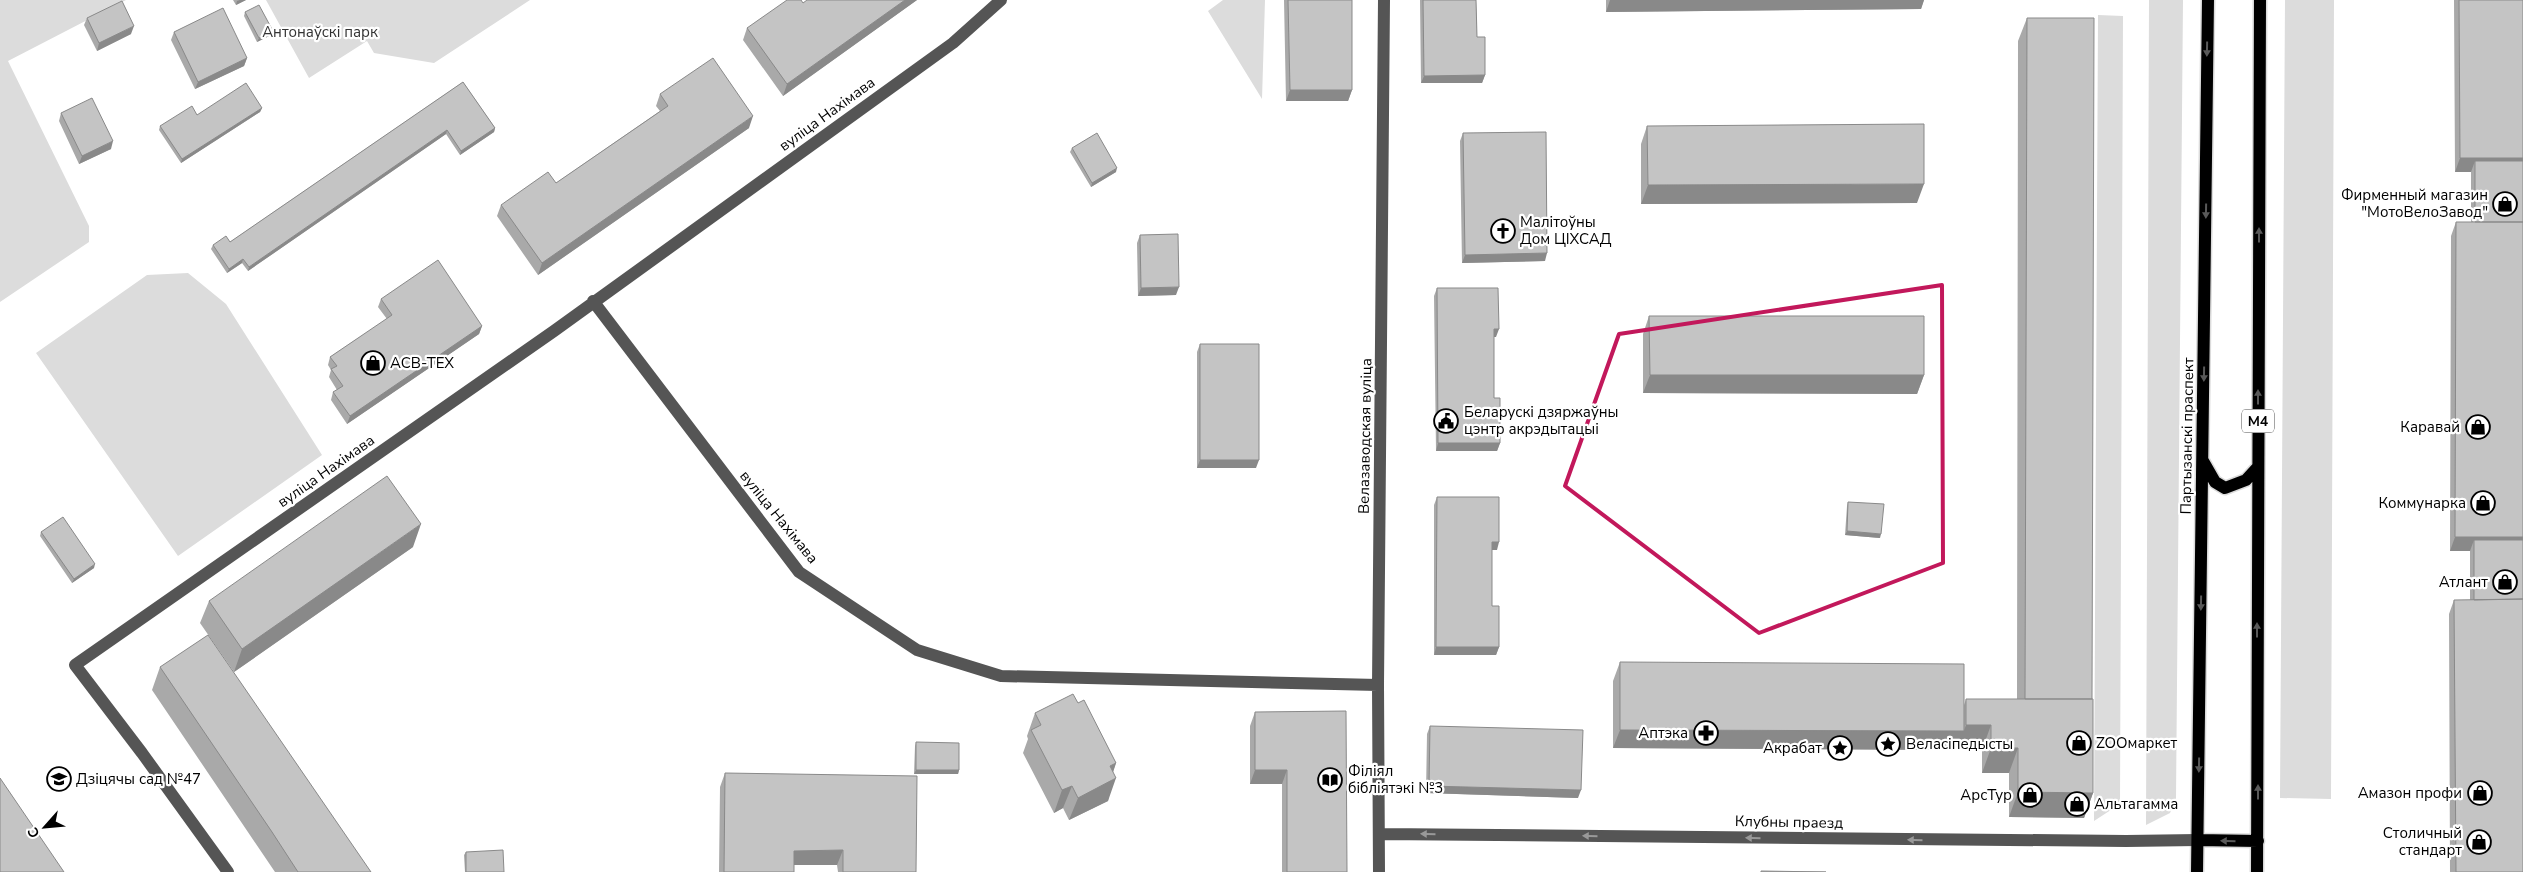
<svg xmlns="http://www.w3.org/2000/svg" width="2523" height="872" viewBox="0 0 2523 872" font-family="'Nunito Sans',sans-serif">
	<style>
		.green { fill: #dcdcdc }
		.lines { fill: none; stroke-linecap: round; stroke-linejoin: round }
		.major-casing { stroke: #dbdbdb; stroke-width: 15 }
		.minor { stroke: #555; stroke-width: 12 }
		.major { stroke: #000; stroke-width: 12 }
		.wall { fill: #a9a9a9 }
		.shaded-wall { fill: #898989 }
		.building { fill: #c4c4c4; stroke: #898989 }
		.oneway { fill: #595959 }
		.oneway2 { fill: #999 }
		.marked { fill: none; stroke: #c2185b; stroke-width: 4; stroke-linejoin: round }
		.labels { text-anchor: middle; dominant-baseline: central; stroke-width: 4.5; stroke-linejoin: round; paint-order: stroke }
		.shield { fill: #fff; stroke: #4c4c4c; stroke-width: 1 }
		.shield-label { font-size: 14px; font-weight: bold; fill: #000 }
		.park-label { font-size: 15px; fill: #333; stroke: #fff }
		.street-label { font-size: 15px; fill: #000; stroke: #fff }
		.poi-label { font-size: 15px; fill: #000; stroke: #fff; text-anchor: end }
	</style>
	<rect width="100%" height="100%" fill="#fff"/>
	<!-- green -->
	<path class="green" d="M0,0H126L8,61L89,226V242L0,302Z
		M266,0H530L434,63L374,53L367,41L309,78Z
		M1223,0H1265L1262,99L1208,11Z
		M2149,0H2183L2176,798L2170,813L2146,825Z
		M2285,0H2334L2331,799L2280,798Z
		M2098,15L2123,16L2120,804L2094,821Z
		M188,273L226,304L322,455L178,556L36,353L147,275Z"/>
	<g class="lines">
		<!-- major casing -->
		<g class="major-casing">
			<path id="major" d="M2203,461L2215,482L2225,488L2246,480L2257,468
				M2198,840L2258,841
				M2197,872L2208,0
				M2257,872L2260,0"/>
		</g>
		<!-- minor -->
		<path class="minor" d="M593,301L799,572L917,650L1001,676L1378,685
			M1380,834L2126,841L2198,840
			M228,872L142,753L75,665L554,331L953,43L1001,0
			M1379,872L1378,685L1384,0"/>
		<!-- major -->
		<use href="#major" class="major"/>
	</g>
	<!-- wall -->
	<path class="wall" d="M233,0H246L236,5Z
		M917,0L783,96L743,40L747,28L803,3Z
		M1284,0H1352V90L1348,101H1286Z
		M1420,0H1476L1477,37L1485,75L1482,83H1421Z
		M1606,0H1924L1921,9L1606,12Z
		M2454,0H2523V872H2450L2449,614L2454,600H2470V551H2450L2451,236L2456,222H2471V172H2455Z
		M245,12L273,31L271,35L257,42L244,16Z
		M87,18L131,34L97,51L84,25Z
		M2027,18L2092,699L2093,793L2084,818L2009,817V773H1982V750L1613,748V681L1620,662L1964,705L1966,699H2017L2018,41Z
		M174,32L247,58L244,66L195,89L171,40Z
		M463,82L495,128L494,132L460,155L446,134L248,271L242,263L227,273L211,249L213,245L230,242Z
		M660,94L749,128L538,275L497,216L501,205L556,183L660,111L656,106Z
		M262,108L260,112L181,163L159,130L160,126L197,115Z
		M61,113L111,149L79,164L59,121Z
		M1647,126L1917,203L1641,204V144Z
		M1463,133L1545,261L1462,263L1460,141Z
		M1072,148L1116,172L1091,187L1070,152Z
		M1140,235L1176,295L1138,296L1137,243Z
		M1437,288L1496,337H1494V398L1500,443L1497,451H1436L1434,296Z
		M381,299L482,326L479,334L347,424L331,400L333,392L337,390L329,377L331,370L328,365L330,357L387,319L378,307Z
		M1649,316L1924,375L1917,394L1643,393V334Z
		M1200,344L1256,468H1197V352Z
		M1437,497L1497,550H1492V606L1499,647L1496,655H1434V505Z
		M1848,502L1880,538L1845,535L1847,506Z
		M41,532L94,568L72,583L40,536Z
		M413,547L234,672L200,623L209,601Z
		M160,667L371,872H275L152,690Z
		M1078,703L1116,763L1113,772L1108,801L1069,820L1063,808L1054,813L1023,753L1028,739L1027,736L1035,713Z
		M1255,712L1347,872H1282V784H1250V726Z
		M1430,726L1578,798L1426,793L1427,734Z
		M916,742L959,770L958,774H914L915,746Z
		M725,773L916,872H838L837,865H794V872H719L720,787Z
		M466,852L504,872H465L464,855Z"/>
	<!-- shaded-wall -->
	<path class="shaded-wall" d="M240,0H246L236,5L237,1Z
		M905,0H917L783,96L787,84Z
		M1610,0H1924L1921,9L1606,12Z
		M134,26L131,34L97,51L99,43Z
		M273,31L271,35L257,42L259,38Z
		M247,58L244,66L195,89L198,82Z
		M1485,75L1482,83H1421L1424,76Z
		M1290,90H1352L1348,101H1286Z
		M262,108L260,112L181,163L182,159Z
		M753,116L749,128L538,275L542,263Z
		M495,128L494,132L460,155L461,151Z
		M447,130L446,134L248,271L249,267Z
		M113,141L111,149L79,164L82,156Z
		M2460,158H2523V172L2475,161L2471,172H2455Z
		M1117,168L1116,172L1091,187L1092,183Z
		M1924,184L1917,203L1641,204L1648,185Z
		M1547,253L1545,261L1462,263L1465,255Z
		M243,259L242,263L227,273L229,269Z
		M1179,287L1176,295L1138,296L1141,288Z
		M482,326L479,334L347,424L350,416Z
		M1494,329H1499L1496,337H1491Z
		M1650,375H1924L1917,394L1643,393Z
		M1438,443H1500L1497,451H1436Z
		M1200,460H1259L1256,468H1197Z
		M421,524L413,547L234,672L242,649Z
		M1847,531L1881,534L1880,538L1845,535Z
		M2455,537H2523V552L2474,540L2470,551H2450Z
		M1492,542H1499L1497,550H1489Z
		M95,564L94,568L72,583L74,579Z
		M1436,647H1499L1496,655H1434Z
		M1966,725H1991L1982,750H1957Z
		M1620,730L1964,731L1957,750L1613,748Z
		M1991,748H2018L2009,773H1982Z
		M1116,763L1110,781L1116,778L1108,801L1069,820L1078,798L1110,766Z
		M916,770H959L958,774H914Z
		M1255,770H1287L1282,784H1250Z
		M1072,786L1063,808L1054,813L1062,790Z
		M1429,786L1581,790L1578,798L1426,793Z
		M2018,792L2093,793L2084,818L2009,817Z
		M843,850L837,865H789L794,851Z"/>
	<!-- building -->
	<path class="building" d="M787,0H801L803,3L807,0H905L787,84L747,28Z
		M1288,0H1352V90H1290Z
		M1423,0H1476L1477,37H1485V75L1424,76Z
		M2459,0H2523V158H2460Z
		M122,1L134,26L99,43L87,18Z
		M259,5L273,31L259,38L245,12Z
		M223,8L247,58L198,82L174,32Z
		M2027,18H2094L2092,699H2025Z
		M713,58L753,116L542,263L501,205L548,172L556,183L668,106L660,94Z
		M463,82L495,128L461,151L447,130L249,267L243,259L229,269L213,245L226,236L230,242Z
		M246,83L262,108L182,159L160,126L192,106L197,115Z
		M92,98L113,141L82,156L61,113Z
		M1924,124V184L1648,185L1647,126Z
		M1546,132L1547,253L1465,255L1463,133Z
		M1097,133L1117,168L1092,183L1072,148Z
		M2475,161H2523V222H2475Z
		M2456,222H2523V537H2455Z
		M1178,234L1179,287L1141,288L1140,235Z
		M438,260L482,326L350,416L333,392L343,386L331,369L337,366L330,357L392,315L381,299Z
		M1437,288H1498L1499,329H1494V398H1500V443H1438Z
		M1649,316H1924V375H1650Z
		M1200,344H1259V460H1200Z
		M387,476L421,524L242,649L209,601Z
		M1437,497H1499V542H1492V606H1499V647H1436Z
		M1848,502L1884,504L1881,534L1847,531Z
		M63,517L95,564L74,579L41,532Z
		M2474,540H2523V599L2474,600Z
		M2523,599V872H2456L2454,600Z
		M208,635L371,872H298L272,832L160,667Z
		M1620,662L1964,664V731L1620,730Z
		M1073,694L1078,703L1084,700L1116,763L1110,766L1116,778L1078,798L1072,786L1062,790L1031,730L1041,725L1035,713Z
		M1966,699H2093V793L2018,792V748H1991V725H1966Z
		M1346,711L1347,872H1287V770H1255V712Z
		M1430,726L1583,730L1581,790L1429,786Z
		M916,742L959,743V770H916Z
		M725,773L917,776L916,872H843V850L794,851V872H724Z
		M0,778L64,872H0Z
		M503,850L504,872H466V852Z
		M1761,871L1826,872H1761Z"/>
	<!-- one-way arrows -->
	<defs><path id="oneway-solid" d="M-6-.8H1V-3.2L6.5 0L1 3.2V.8H-6Z" transform="scale(1.25)"/></defs>
	<g class="oneway">
		<use href="#oneway-solid" transform="translate(2207 49) rotate(91)"/>
		<use href="#oneway-solid" transform="translate(2206 211) rotate(91)"/>
		<use href="#oneway-solid" transform="translate(2259 235) rotate(-90)"/>
		<use href="#oneway-solid" transform="translate(2204 374) rotate(91)"/>
		<use href="#oneway-solid" transform="translate(2258 397) rotate(-90)"/>
		<use href="#oneway-solid" transform="translate(2201 603) rotate(91)"/>
		<use href="#oneway-solid" transform="translate(2257 630) rotate(-90)"/>
		<use href="#oneway-solid" transform="translate(2199 765) rotate(91)"/>
		<use href="#oneway-solid" transform="translate(2258 792) rotate(-90)"/>
		<use href="#oneway-solid" transform="translate(2228 841) rotate(-179)"/>
	</g>
	<g class="oneway2">
		<use href="#oneway-solid" transform="translate(1428 834) rotate(-179)"/>
		<use href="#oneway-solid" transform="translate(1590 836) rotate(-179)"/>
		<use href="#oneway-solid" transform="translate(1753 838) rotate(-179)"/>
		<use href="#oneway-solid" transform="translate(1915 840) rotate(-179)"/>
	</g>
	<!-- marked area -->
	<path class="marked" d="M1942,285L1943,563L1759,633L1565,486L1619,334Z"/>
	<!-- icons -->
	<defs>
		<g id="shop-ring" transform="scale(1.25)"><circle r="9.5" fill="#fff" stroke="#000" stroke-width="1.5"/><path d="M-5-2.5h2.3a2.7 3.5 0 0 1 5.4 0H5L5.5 6h-11ZM-1.5-2.5h3a1.5 2.3 0 0 0-3 0Z" fill="#000"/></g>
		<g id="church-ring" transform="scale(1.25)"><circle r="9.5" fill="#fff" stroke="#000" stroke-width="1.5"/><path d="M-1.2-6h2.4v3.5h3.3v2.4h-3.3V6h-2.4V-.1h-3.3v-2.4h3.3Z" fill="#000"/></g>
		<g id="civic-ring" transform="scale(1.25)"><circle r="9.5" fill="#fff" stroke="#000" stroke-width="1.5"/><path d="M-.6-6.5H3V-4.5H.6V-3L4-1V1h2V6H-6V1h2V-1L-.6-3ZM-1.2 2.5V6h2.4V2.5Z" fill="#000"/></g>
		<g id="pharmacy-ring" transform="scale(1.25)"><circle r="9.5" fill="#fff" stroke="#000" stroke-width="1.5"/><path d="M-2-6h4v4h4v4h-4v4h-4v-4h-4v-4h4Z" fill="#000"/></g>
		<g id="sight-ring" transform="scale(1.25)"><circle r="9.5" fill="#fff" stroke="#000" stroke-width="1.5"/><path d="M0-6L1.8-2.2L6-1.7L2.9 1.2L3.7 5.4L0 3.3L-3.7 5.4L-2.9 1.2L-6-1.7L-1.8-2.2Z" fill="#000"/></g>
		<g id="school-ring" transform="scale(1.25)"><circle r="9.5" fill="#fff" stroke="#000" stroke-width="1.5"/><path d="M0-5L7-2L0 1L-7-2ZM-4 1L0 2.5L4 1V4Q0 6-4 4Z" fill="#000"/></g>
		<g id="library-ring" transform="scale(1.25)"><circle r="9.5" fill="#fff" stroke="#000" stroke-width="1.5"/><path d="M-6-4Q-3-5.5-.7-3.5V5Q-3 3-6 4ZM6-4Q3-5.5 .7-3.5V5Q3 3 6 4Z" fill="#000"/></g>
	</defs>
	<g fill-rule="evenodd">
		<use href="#shop-ring" x="2505" y="204"/>
		<use href="#church-ring" x="1503" y="231"/>
		<use href="#shop-ring" x="373" y="363"/>
		<use href="#civic-ring" x="1446" y="421"/>
		<use href="#shop-ring" x="2478" y="427"/>
		<use href="#shop-ring" x="2483" y="503"/>
		<use href="#shop-ring" x="2505" y="582"/>
		<use href="#pharmacy-ring" x="1706" y="733"/>
		<use href="#shop-ring" x="2079" y="743"/>
		<use href="#sight-ring" x="1888" y="744"/>
		<use href="#sight-ring" x="1840" y="748"/>
		<use href="#school-ring" x="59" y="779"/>
		<use href="#library-ring" x="1330" y="780"/>
		<use href="#shop-ring" x="2480" y="793"/>
		<use href="#shop-ring" x="2030" y="795"/>
		<use href="#shop-ring" x="2077" y="804"/>
		<use href="#shop-ring" x="2479" y="842"/>
	</g>
	<g class="labels">
		<!-- shield labels -->
		<rect class="shield" x="2242" y="409.5" width="32" height="23" rx="4"/>
		<g class="shield-label">
			<text x="2258" y="421">М4</text>
		</g>
		<!-- park labels -->
		<g class="park-label">
			<text x="320" y="32">Антонаўскі парк</text>
		</g>
		<!-- street labels -->
		<g class="street-label">
			<text transform="translate(827 114) rotate(-36)">вуліца Нахімава</text>
			<text transform="translate(1365 436) rotate(-89)">Велазаводская вуліца</text>
			<text transform="translate(2187 436) rotate(-89)">Партызанскі праспект</text>
			<text transform="translate(326 471) rotate(-35)">вуліца Нахімава</text>
			<text transform="translate(779 517) rotate(51)">вуліца Нахімава</text>
			<text transform="translate(1789 822) rotate(1)">Клубны праезд</text>
		</g>
		<!-- poi labels -->
		<g class="poi-label">
			<text x="2488" y="195">Фирменный магазин<tspan x="2488" dy="17">"МотоВелоЗавод"</tspan></text>
			<text x="1520" y="222" text-anchor="start">Малітоўны<tspan x="1520" dy="17">Дом ЦІХСАД</tspan></text>
			<text x="390" y="363" text-anchor="start">ACB-TEX</text>
			<text x="1464" y="412" text-anchor="start">Беларускі дзяржаўны<tspan x="1464" dy="17">цэнтр акрэдытацыі</tspan></text>
			<text x="2460" y="427">Каравай</text>
			<text x="2466" y="503">Коммунарка</text>
			<text x="2488" y="582">Атлант</text>
			<text x="1688" y="733">Аптэка</text>
			<text x="2096" y="743" text-anchor="start">ZOOмаркет</text>
			<text x="1906" y="744" text-anchor="start">Веласіпедысты</text>
			<text x="1822" y="748">Акрабат</text>
			<text x="1348" y="771" text-anchor="start">Філіял<tspan x="1348" dy="17">бібліятэкі №3</tspan></text>
			<text x="76" y="779" text-anchor="start">Дзіцячы сад №47</text>
			<text x="2462" y="793">Амазон профи</text>
			<text x="2012" y="795">АрсТур</text>
			<text x="2094" y="804" text-anchor="start">Альтагамма</text>
			<text x="2462" y="833">Столичный<tspan x="2462" dy="17">стандарт</tspan></text>
		</g>
	</g>
	<!-- north arrow -->
	<g transform="translate(45 827) rotate(243)" stroke="#ffffff" stroke-width="4" paint-order="stroke">
	<path d="M0-4L9 19L0 12L-9 19Z" fill="#000000"/>
	<text y="-8" font-size="14" font-weight="bold" text-anchor="middle" fill="#000000">С</text>
	</g>
</svg>
